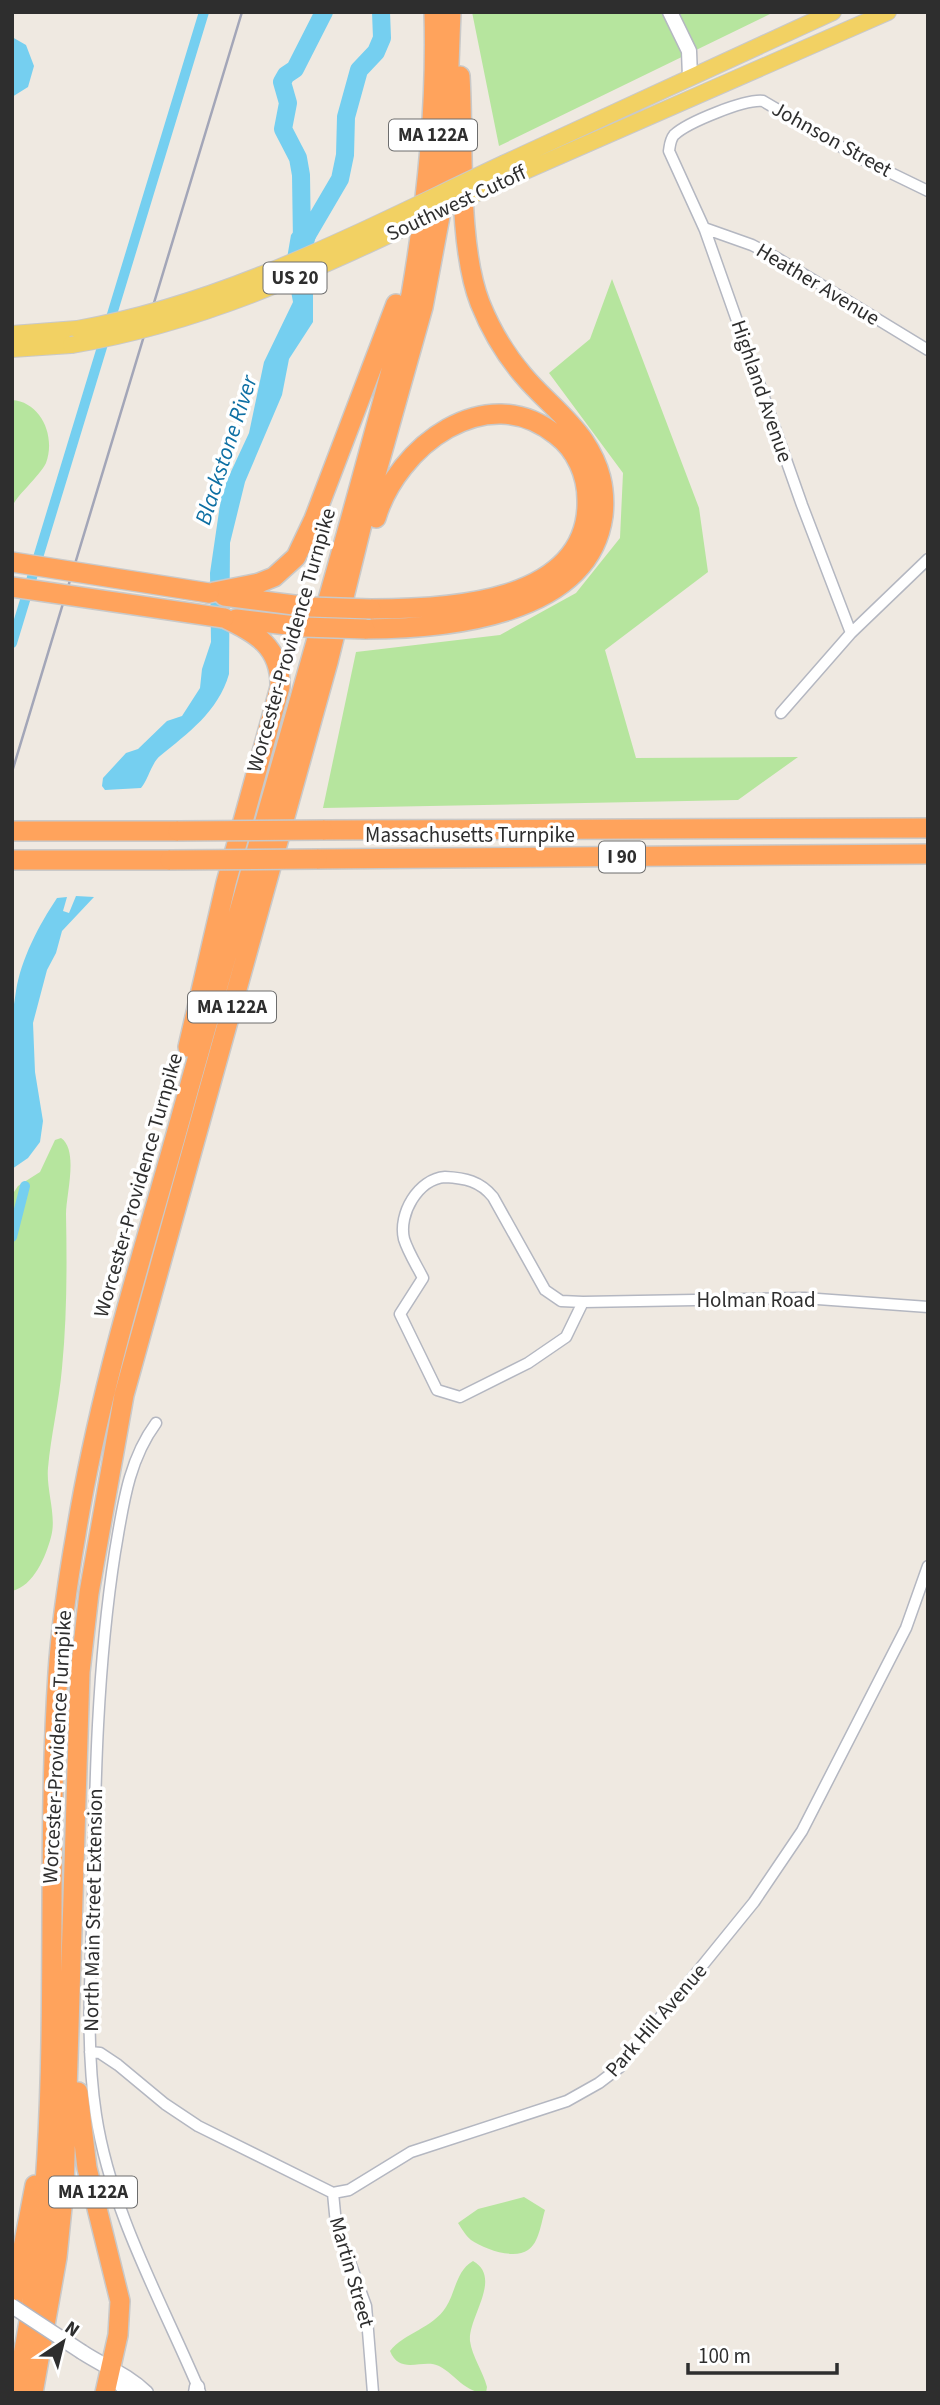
<svg xmlns="http://www.w3.org/2000/svg" width="940" height="2405" viewBox="0 0 940 2405" font-family="'Source Sans 3',sans-serif">
	<style>
		.green { fill: #b6e59e }
		.water { fill: #75cff0 }
		.lines { fill: none; stroke-linecap: round; stroke-linejoin: round }
		.canal { stroke: #75cff0; stroke-width: 10 }
		.river { stroke: #75cff0; stroke-width: 18 }
		.street-casing { stroke: #b4b7c1; stroke-width: 13 }
		.secondary-casing { stroke: #b4b7c1; stroke-width: 17 }
		.primary-casing { stroke: #c9c9c9; stroke-width: 18 }
		.highway-casing { stroke: #c9c9c9; stroke-width: 22 }
		.street { stroke: #fff; stroke-width: 10 }
		.secondary { stroke: #fff; stroke-width: 14 }
		.primary { stroke: #f2d163; stroke-width: 16 }
		.highway { stroke: #ffa35c; stroke-width: 19 }
		.rail { stroke: #a3a6b8; stroke-width: 2.5 }
		.secondary-bridge-casing { stroke: #b4b7c1; stroke-width: 17; stroke-linecap: butt }
		.primary-bridge-casing { stroke: #c9c9c9; stroke-width: 18; stroke-linecap: butt }
		.highway-bridge-casing { stroke: #c9c9c9; stroke-width: 22; stroke-linecap: butt }
		.secondary-bridge { stroke: #fff; stroke-width: 14 }
		.primary-bridge { stroke: #f2d163; stroke-width: 16 }
		.highway-bridge { stroke: #ffa35c; stroke-width: 19 }
		.labels { text-anchor: middle; dominant-baseline: central; stroke-width: 7; stroke-linejoin: round; paint-order: stroke }
		.shield { fill: #fff; stroke: #6d6d6d; stroke-width: 2 }
		.shield-label { font-size: 19px; font-weight: bold; fill: #2e2e2e }
		.street-label { font-size: 21px; fill: #2e2e2e; stroke: #fff }
		.water-label { font-size: 23px; font-style: italic; fill: #0d6fa3; stroke: #fff }
	</style>
	<rect width="100%" height="100%" fill="#efe9e1"/>
	<!-- green -->
	<path class="green" d="M472,12H769L770,14L499,146Z
		M612,279L699,508L708,572L605,650L636,758L798,757L738,800L323,808L356,652L500,635L576,593L620,538L623,473L549,373L590,339Z
		M12,400C41,402 56,436 46,463C40,476 14,498 13,506C12,510 13,513 12,517Z
		M61,1138C79,1150 66,1195 66,1214C67,1265 67,1317 62,1368C59,1402 51,1435 48,1468C46,1490 57,1516 51,1537C46,1556 34,1586 12,1591V1195L18,1186L40,1172L55,1140Z
		M524,2197L545,2210C541,2223 539,2243 528,2250C514,2260 484,2249 471,2240C466,2236 462,2229 458,2223L478,2209Z
		M473,2261C503,2278 468,2317 470,2341C472,2356 483,2372 487,2387L486,2393C465,2393 456,2375 439,2366C423,2358 400,2376 390,2351C404,2333 433,2328 446,2307C456,2291 456,2271 473,2261Z"/>
	<!-- water -->
	<path class="water" d="M12,37L26,45L34,66L28,87L12,97Z
		M313,216L321,218L313,247V322L289,359L282,395L245,482L230,543L229,674C218,712 188,733 160,756C152,762 148,780 141,788L105,790L102,786L103,778L126,753L138,749L167,721L182,716L200,688L202,669L211,642L210,573L222,491L249,433L264,362L293,302L286,264L291,235L301,222Z
		M76,896L94,897L62,931L56,953L47,970L33,1023L35,1072L43,1121L40,1142L28,1158L12,1169C12,1111 6,1049 16,991C21,959 39,925 57,898L67,897L63,911L69,913Z"/>
	<g class="lines">
		<!-- canal -->
		<path class="canal" d="M12,643L204,12
			M12,1237L25,1186"/>
		<!-- river -->
		<path class="river" d="M306,237L340,179L345,155L346,117L359,70L376,52L382,38L381,12
			M302,242L301,175L298,158L283,129L288,103L282,82L286,75L295,69L324,12"/>
		<!-- street casing -->
		<g class="street-casing">
			<path id="street" d="M704,228L752,245L777,258L928,350
				M851,633L802,505L705,230L669,151C670,145 670,140 674,135C688,122 745,99 763,101L862,159L928,191
				M781,713L851,633L928,559
				M445,1177C465,1178 480,1181 493,1197L545,1290L561,1301L583,1302L566,1337L528,1363L460,1397L437,1390L400,1314L423,1278C417,1266 408,1252 404,1239C398,1214 418,1179 445,1177Z
				M583,1302L804,1298L928,1307
				M156,1423C128,1461 123,1506 115,1552C97,1667 95,1783 93,1899C91,1971 85,2044 96,2115C111,2213 162,2302 200,2392
				M90,2052L100,2053L118,2065L165,2104L198,2126L333,2193L349,2190L411,2152L567,2101L599,2083L620,2067L754,1902L802,1831L906,1628L928,1566
				M333,2193L336,2224L366,2306L373,2393"/>
		</g>
		<!-- secondary casing -->
		<g class="secondary-casing">
			<path id="secondary" d="M670,12L689,51L690,77
				M82,2352C105,2367 126,2374 146,2393
				M109,2370L128,2393
				M196,2393L197,2387"/>
		</g>
		<!-- primary casing -->
		<g class="primary-casing">
			<path id="primary" d="M505,163L833,12
				M507,179L888,12
				M12,334L77,329
				M12,349L71,345"/>
		</g>
		<!-- highway casing -->
		<g class="highway-casing">
			<path id="highway" d="M209,593L259,583L274,577L296,557L314,519L396,304
				M224,596L310,607
				M371,609C445,609 590,604 587,500C587,475 576,450 556,435C486,378 397,447 376,518
				M236,619L304,627
				M365,629C444,629 589,617 603,516C606,488 600,465 584,441C567,416 542,398 523,375C505,354 490,328 480,303C457,244 464,141 460,76
				M323,830L928,828
				M12,831H178
				M317,859L928,854
				M12,860H170
				M188,1047L226,883L280,687C281,647 256,633 224,618
				M78,2092L87,2168L120,2301L118,2335L105,2393
				M12,2305L35,2185
				M15,2393C70,2154 42,1914 58,1673C61,1626 68,1580 76,1534C100,1384 147,1241 187,1095C262,828 341,563 411,295C427,201 437,108 434,12
				M33,2393L57,2257L64,2188L80,1672L89,1593L124,1395L328,662L362,524L423,307L444,195L451,12"/>
		</g>
		<!-- street -->
		<use href="#street" class="street"/>
		<!-- secondary -->
		<use href="#secondary" class="secondary"/>
		<!-- primary -->
		<use href="#primary" class="primary"/>
		<!-- highway -->
		<use href="#highway" class="highway"/>
		<!-- rail -->
		<path class="rail" d="M12,772L242,12"/>
		<!-- secondary-bridge casing -->
		<g class="secondary-bridge-casing">
			<path id="secondary-bridge" d="M12,2306L82,2352"/>
		</g>
		<!-- primary-bridge casing -->
		<g class="primary-bridge-casing">
			<path id="primary-bridge" d="M77,329C230,302 366,228 505,163
				M71,345C229,319 363,246 507,179"/>
		</g>
		<!-- highway-bridge casing -->
		<g class="highway-bridge-casing">
			<path id="highway-bridge" d="M12,562L209,593
				M12,587L224,618
				M310,607L371,609
				M304,627L365,629
				M178,831L323,830
				M170,860L317,859"/>
		</g>
		<!-- secondary-bridge -->
		<use href="#secondary-bridge" class="secondary-bridge"/>
		<!-- primary-bridge -->
		<use href="#primary-bridge" class="primary-bridge"/>
		<!-- highway-bridge -->
		<use href="#highway-bridge" class="highway-bridge"/>
	</g>
	<g class="labels">
		<!-- shield labels -->
		<g class="shield">
			<rect x="389" y="119.5" width="88" height="31" rx="5"/>
			<rect x="263.5" y="262.5" width="63" height="31" rx="5"/>
			<rect x="599" y="841.5" width="46" height="31" rx="5"/>
			<rect x="188" y="991.5" width="88" height="31" rx="5"/>
			<rect x="49" y="2176.5" width="88" height="31" rx="5"/>
		</g>
		<g class="shield-label">
			<text x="433" y="135">MA 122A</text>
			<text x="295" y="278">US 20</text>
			<text x="622" y="857">I 90</text>
			<text x="232" y="1007">MA 122A</text>
			<text x="93" y="2192">MA 122A</text>
		</g>
		<!-- street labels -->
		<g class="street-label">
			<text transform="translate(832 139) rotate(29)">Johnson Street</text>
			<text transform="translate(456 203) rotate(-25)">Southwest Cutoff</text>
			<text transform="translate(818 284) rotate(31)">Heather Avenue</text>
			<text transform="translate(762 391) rotate(71)">Highland Avenue</text>
			<text transform="translate(291 640) rotate(-74)">Worcester-Providence Turnpike</text>
			<text x="470" y="835">Massachusetts Turnpike</text>
			<text transform="translate(138 1185) rotate(-74)">Worcester-Providence Turnpike</text>
			<text x="756" y="1300">Holman Road</text>
			<text transform="translate(57 1747) rotate(-87)">Worcester-Providence Turnpike</text>
			<text transform="translate(93 1910) rotate(-89)">North Main Street Extension</text>
			<text transform="translate(656 2020) rotate(-49)">Park Hill Avenue</text>
			<text transform="translate(352 2272) rotate(74)">Martin Street</text>
		</g>
		<!-- water labels -->
		<g class="water-label">
			<text transform="translate(226 450) rotate(-72)">Blackstone River</text>
		</g>
	</g>
	<!-- border -->
	<rect width="940" height="2405" fill="none" stroke="#2e2e2e" stroke-width="28"/>
	<!-- north arrow -->
	<g transform="translate(63 2342) rotate(35)" stroke="#ffffff" stroke-width="5" paint-order="stroke">
	<path d="M0-5L12 26L0 18L-12 26Z" fill="#2e2e2e"/>
	<text y="-10" font-size="19" font-weight="bold" text-anchor="middle" fill="#2e2e2e">N</text>
	</g>
	<!-- scale -->
	<path d="M688 2363v10h149v-10" fill="none" stroke="#2e2e2e" stroke-width="3.5"/>
	<text x="698" y="2363" font-size="21" fill="#2e2e2e" stroke="#ffffff" stroke-width="5" paint-order="stroke">100 m</text>
</svg>
